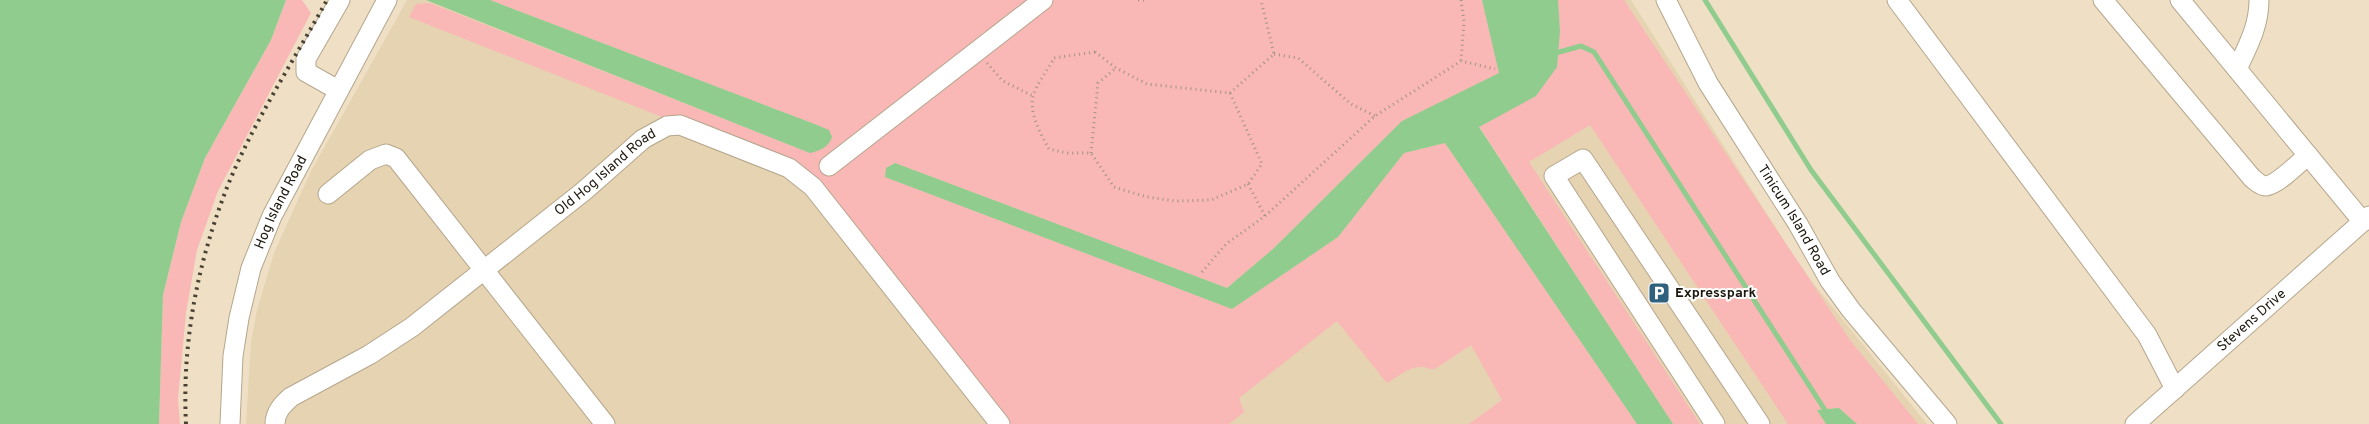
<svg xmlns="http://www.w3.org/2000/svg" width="2369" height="424" viewBox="0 0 2369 424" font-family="Overpass,sans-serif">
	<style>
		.built { fill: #e6d3b1 }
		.green { fill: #f9b7b6 }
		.water { fill: #8fcc8e }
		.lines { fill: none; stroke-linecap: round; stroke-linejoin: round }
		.stream { stroke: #8fcc8e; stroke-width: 5 }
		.minor-casing { stroke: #b5a68d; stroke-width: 21 }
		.path { stroke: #a09580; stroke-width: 3; stroke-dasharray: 1 4; stroke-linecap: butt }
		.minor { stroke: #fff; stroke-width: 19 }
		.rail { stroke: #494234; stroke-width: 4; stroke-dasharray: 2.5 5; stroke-linecap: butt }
		.labels { text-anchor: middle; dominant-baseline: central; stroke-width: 4; stroke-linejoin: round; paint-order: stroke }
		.street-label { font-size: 14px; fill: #1d180e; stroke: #fff }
		.poi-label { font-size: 14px; font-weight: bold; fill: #1d180e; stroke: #fff; text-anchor: start }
	</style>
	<rect width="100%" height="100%" fill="#efe0c5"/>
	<!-- built -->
	<path class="built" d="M407,0H1631L1792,253L1814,284L1927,424H246L251,342L257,310L274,253L311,171Z"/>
	<!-- green -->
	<path class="green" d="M286,0H302L311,13L218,191L197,250L186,313L178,399L180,424H159L163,295L181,222L205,158L271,40Z
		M490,0H1027L868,126L829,174L1052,0H1482L1500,73L1402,121L1273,249L1227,288L895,163L886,168L885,177L1232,309L1338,237L1404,153L1445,143L1637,424H1469L1502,400L1471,345L1435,369C1429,370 1425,366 1420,367C1408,367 1396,378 1387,383L1337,321L1239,398L1244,412L1229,424H1008L809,175L409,17L416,4L430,3L810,153L817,125Z
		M1558,0H1624L1850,340L1918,424H1857L1839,408L1817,410L1826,424H1788L1590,125L1529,162L1700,424H1673L1479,126L1536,96L1560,31Z"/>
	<!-- water -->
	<path class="water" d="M0,0H286L271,40L205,158L181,222L163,295L159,424H0Z
		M426,0H490L817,125L829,130L832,137C828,148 821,150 810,153Z
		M1482,0H1558L1560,31L1557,67L1536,96L1479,127L1673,424H1637L1445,143L1404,153L1338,237L1232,309L885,177L886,168L895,163L1227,288L1273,249L1402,121L1499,73Z
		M1839,408L1857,424H1826L1817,410Z"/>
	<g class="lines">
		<!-- stream -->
		<path class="stream" d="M1705,0L1811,170L2001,424
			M1552,54L1581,46L1594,52L1834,424"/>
		<!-- minor casing -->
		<g class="minor-casing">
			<g id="minor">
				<path id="s1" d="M1666,0L1708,83L1798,224L1830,281L1851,310L1947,424"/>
				<path d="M1897,0L2147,335L2175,389"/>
				<path d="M2103,0L2252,178C2256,181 2260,186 2266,186C2277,185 2299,163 2308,155"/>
				<path d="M2180,0L2363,222"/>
				<path d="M2237,69C2248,46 2259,26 2259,0"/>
				<path d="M338,90L306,72V59L340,0"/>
				<path d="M829,166L1043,0"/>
				<path d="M328,194L370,160L386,154L396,158L605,424"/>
				<path id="s2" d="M230,424L233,356L239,318L251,268L272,216L387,0"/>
				<path id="s3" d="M275,424C275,412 283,404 291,397L369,355L412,327L584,191L643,139L667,126L680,125L789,168L813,187L1000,424"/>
				<path d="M1715,424L1554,176L1583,159L1760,424"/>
				<path id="s4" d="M2135,424L2369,216"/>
			</g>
		</g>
		<!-- path -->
		<path class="path" d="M1138,0H1145
			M1461,0L1464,22L1461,61
			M1095,52L1116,68L1147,84L1230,93L1262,164L1248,184L1211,200L1175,201L1147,197L1114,187L1091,153H1066L1049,149C1041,135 1029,113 1033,97C1036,84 1048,70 1054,58Z
			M1274,54L1298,58L1351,104L1375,116
			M987,63L1003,81L1033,96
			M1230,93L1274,54L1261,0
			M1091,153L1098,83L1116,68
			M1248,184L1265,216
			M1202,272L1226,244L1265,216L1375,116L1461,61L1495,69"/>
		<!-- minor -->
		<use href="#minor" class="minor"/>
		<!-- rail -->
		<path class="rail" d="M186,424C182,346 196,271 223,198C247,132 293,62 327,0"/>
	</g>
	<!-- icons -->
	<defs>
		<g id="parking-square" transform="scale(1.125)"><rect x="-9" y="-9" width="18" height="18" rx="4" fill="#2f607e" stroke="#fff"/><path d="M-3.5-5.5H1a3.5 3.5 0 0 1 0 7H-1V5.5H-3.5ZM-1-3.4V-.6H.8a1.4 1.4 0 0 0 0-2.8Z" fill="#fff"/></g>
	</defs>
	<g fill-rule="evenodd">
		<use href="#parking-square" x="1659" y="293"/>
	</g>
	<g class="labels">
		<!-- street labels -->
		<g class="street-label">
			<text stroke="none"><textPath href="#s3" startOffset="420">Old Hog Island Road</textPath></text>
			<text stroke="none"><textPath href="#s2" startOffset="230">Hog Island Road</textPath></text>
			<text stroke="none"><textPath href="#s1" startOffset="255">Tinicum Island Road</textPath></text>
			<text stroke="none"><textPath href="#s4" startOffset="156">Stevens Drive</textPath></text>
		</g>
		<!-- poi labels -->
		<g class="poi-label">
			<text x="1675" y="293">Expresspark</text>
		</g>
	</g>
</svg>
